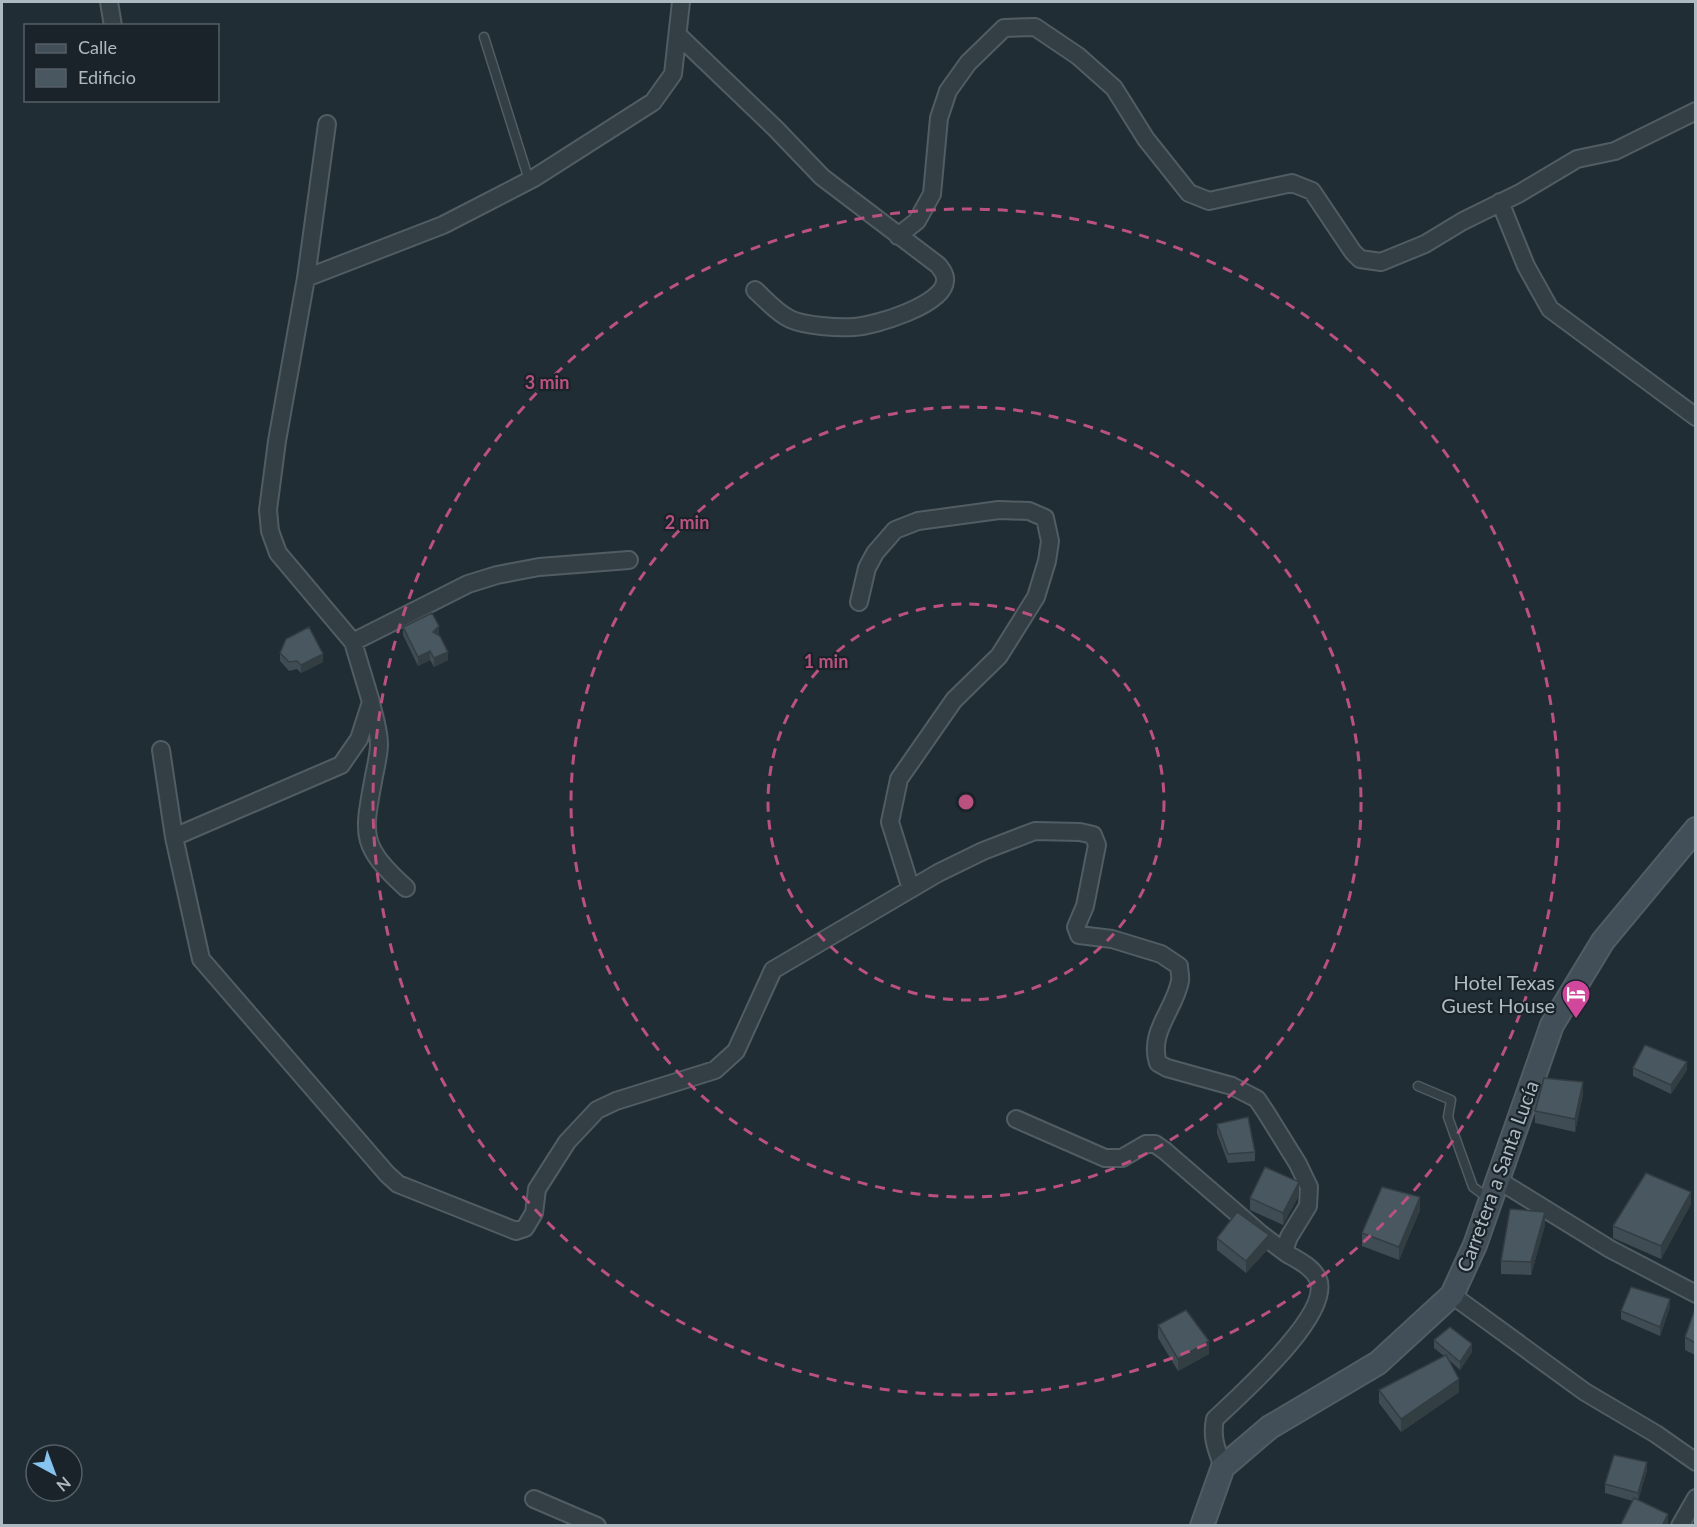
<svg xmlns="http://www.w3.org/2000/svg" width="1697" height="1527" viewBox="0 0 1697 1527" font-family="Lato,sans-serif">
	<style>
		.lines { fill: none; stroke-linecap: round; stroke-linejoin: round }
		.lane-casing { stroke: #515c63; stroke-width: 11 }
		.street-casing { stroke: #515c63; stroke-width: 20 }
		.secondary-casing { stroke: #515c63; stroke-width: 26 }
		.lane { stroke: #343f45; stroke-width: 8 }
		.street { stroke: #343f45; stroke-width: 16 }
		.secondary { stroke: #424f58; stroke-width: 22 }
		.wall { fill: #3f4c53 }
		.shaded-wall { fill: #333e43 }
		.building { fill: #495860; stroke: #333e43; stroke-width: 1.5 }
		.ring { fill: none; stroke: #bb517f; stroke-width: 3; stroke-dasharray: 10 8 }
		.labels { text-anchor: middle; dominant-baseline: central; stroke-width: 4.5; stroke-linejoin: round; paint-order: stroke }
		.poi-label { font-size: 20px; fill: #aebac2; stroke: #1a232a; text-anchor: end }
		.street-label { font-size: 20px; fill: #aebac2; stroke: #1a232a }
		.centre { fill: #bb517f; stroke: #1a232a; stroke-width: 3 }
		.ring-label { font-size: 18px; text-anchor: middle; font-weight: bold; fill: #bb517f; stroke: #1a232a; stroke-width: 4.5; stroke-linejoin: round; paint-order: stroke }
	</style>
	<rect width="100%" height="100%" fill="#212d34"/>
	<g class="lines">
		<!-- lane casing -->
		<g class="lane-casing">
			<path id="lane" d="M484,37L529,180
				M1418,1086L1451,1100L1448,1117L1473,1187L1488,1198"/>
		</g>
		<!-- street casing -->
		<g class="street-casing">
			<path id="street" d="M109,2L113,26
				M678,35L776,129L822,177L938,265C942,270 946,275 945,281C944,305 874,326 854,327C838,328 805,326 790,319C777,313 766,300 755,290
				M1500,202L1526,266L1550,309L1696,417
				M898,236L917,221L932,194L939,118L948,91L968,63L1004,28L1035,27L1078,56L1114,88L1146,139L1189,193L1209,201L1292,183L1312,191L1353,252L1360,259L1381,262L1425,244L1463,221L1520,193L1577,159L1615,151L1696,111
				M306,278L443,225L534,178L653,102L673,74L681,2
				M859,602L867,568L875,553L895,530L918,521L999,510L1029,511L1045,518L1050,541L1047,561L1036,597L999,656L954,700L899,779L890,822L911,889
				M353,642L468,584L497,575L539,567L629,560
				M371,703C374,716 379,730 379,744C379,754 376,766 374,776C363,836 359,845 406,888
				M161,750L174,837L201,959L387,1174L398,1184L516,1231L525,1228L534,1213L537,1189L567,1142L597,1110L616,1101L715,1070L736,1051L773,970L938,873L983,851L1035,831L1080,832L1093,835L1097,845L1085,906L1076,927L1079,935L1112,939L1161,954L1179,966C1179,971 1181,976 1180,981C1175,1009 1148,1032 1158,1063L1167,1068L1232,1086L1257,1099L1267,1114L1298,1164L1309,1187L1308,1206L1289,1237L1286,1245V1253C1297,1260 1312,1266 1318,1279C1333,1314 1239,1396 1215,1419C1211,1438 1217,1450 1223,1467
				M174,837L341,765L359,739L371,702L353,642L278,553L270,531L268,510L277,441L306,278L327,124
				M1016,1119L1105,1158H1122L1146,1144H1155L1165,1151L1261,1234L1286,1253
				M1498,1180L1610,1249L1696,1294
				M1452,1295L1585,1392L1656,1434L1696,1462
				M534,1499L597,1526
				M1680,1526L1696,1498"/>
		</g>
		<!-- secondary casing -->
		<g class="secondary-casing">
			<path id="secondary" d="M1202,1526L1223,1467L1270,1427L1378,1363L1452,1295L1475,1245L1552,1025L1603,941L1696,829"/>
		</g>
		<!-- lane -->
		<use href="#lane" class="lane"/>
		<!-- street -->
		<use href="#street" class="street"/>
		<!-- secondary -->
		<use href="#secondary" class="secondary"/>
	</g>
	<!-- wall -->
	<path class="wall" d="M403,627L438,635L448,660L434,667L430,660L418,666L403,635Z
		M280,653L323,662L301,673L297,669L289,671L280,661Z
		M1633,1068L1687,1070L1671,1094L1633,1076Z
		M1583,1094L1575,1132L1535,1123V1111Z
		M1217,1124L1255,1152V1161L1228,1163L1217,1133Z
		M1299,1195L1283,1225L1250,1210V1198Z
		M1691,1204L1661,1259L1613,1238V1226Z
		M1420,1210L1399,1260L1362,1246V1233Z
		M1545,1225L1531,1275L1501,1274V1261Z
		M1217,1238L1269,1248L1246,1273L1217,1250Z
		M1670,1307L1660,1336L1621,1319V1311Z
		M1695,1309V1355L1685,1350V1337Z
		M1158,1325L1209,1354L1178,1371L1158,1338Z
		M1434,1340L1472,1352L1460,1370L1449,1360L1459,1392L1401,1432L1379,1403V1390L1444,1356L1434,1348Z
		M1647,1470L1638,1500L1668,1526L1633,1501L1605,1493V1484Z"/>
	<!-- shaded-wall -->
	<path class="shaded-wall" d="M439,626V635L433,632Z
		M430,651V660L418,666V657Z
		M448,652V660L434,667V658Z
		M323,654V662L301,673V665Z
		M1687,1062V1070L1671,1094V1085Z
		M1583,1082V1094L1575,1132V1119Z
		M1299,1182V1195L1283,1225V1213Z
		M1691,1192V1204L1661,1259V1246Z
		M1420,1197V1210L1399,1260V1247Z
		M1545,1212V1225L1531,1275V1262Z
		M1269,1235V1248L1246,1273V1261Z
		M1670,1299V1307L1660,1336V1327Z
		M1209,1341V1354L1178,1371V1359Z
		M1472,1344V1352L1460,1370V1362Z
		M1459,1379V1392L1401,1432V1419Z
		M1647,1462V1470L1638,1502V1493Z
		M1668,1514V1526H1662Z"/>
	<!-- building -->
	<path class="building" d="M432,613L439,626L433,632L440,636L448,652L434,658L430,651L418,657L403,627Z
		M309,627L323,654L301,665L297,661L289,662L280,653L286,639Z
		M1645,1045L1687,1062L1671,1085L1633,1068Z
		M1544,1078L1583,1082L1575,1119L1535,1111Z
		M1248,1117L1255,1152L1228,1154L1217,1124Z
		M1265,1167L1299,1182L1283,1213L1250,1198Z
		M1646,1173L1691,1192L1661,1246L1613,1226Z
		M1382,1187L1420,1197L1399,1247L1362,1233Z
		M1510,1209L1545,1212L1531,1262L1501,1261Z
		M1237,1212L1269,1235L1246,1261L1217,1238Z
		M1631,1287L1670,1299L1660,1327L1621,1311Z
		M1695,1309V1343L1685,1337Z
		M1186,1310L1209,1341L1178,1359L1158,1325Z
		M1450,1327L1472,1344L1460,1362L1434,1340Z
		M1446,1355L1459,1379L1401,1419L1379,1390Z
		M1614,1455L1647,1462L1638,1493L1605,1484Z
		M1634,1498L1668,1514L1662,1526H1620Z"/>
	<!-- distance rings -->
	<g class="ring">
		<circle cx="966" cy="802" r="198"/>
		<circle cx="966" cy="802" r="395"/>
		<circle cx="966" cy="802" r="593"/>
	</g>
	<!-- icons -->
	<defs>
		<g id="hotel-pin" transform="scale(1.5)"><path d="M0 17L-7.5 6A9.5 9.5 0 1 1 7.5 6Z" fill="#d1479c" stroke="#1a232a"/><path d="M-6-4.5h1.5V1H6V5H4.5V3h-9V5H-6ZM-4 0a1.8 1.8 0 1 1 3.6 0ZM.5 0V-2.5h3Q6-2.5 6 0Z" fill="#fff"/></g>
	</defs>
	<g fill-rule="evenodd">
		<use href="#hotel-pin" x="1576" y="994"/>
	</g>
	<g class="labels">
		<!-- poi labels -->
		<g class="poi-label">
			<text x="1555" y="982">Hotel Texas<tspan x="1555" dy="23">Guest House</tspan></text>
		</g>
		<!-- street labels -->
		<g class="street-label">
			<text transform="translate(1497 1176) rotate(-70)">Carretera a Santa Lucía</text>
		</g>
	</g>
	<circle cx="966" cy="802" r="9" class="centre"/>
	<g class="ring-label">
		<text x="547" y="389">3 min</text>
		<text x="687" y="529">2 min</text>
		<text x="826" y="668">1 min</text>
	</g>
	<!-- border -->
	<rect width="1697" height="1527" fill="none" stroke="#aebac2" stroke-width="6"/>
	<!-- legend -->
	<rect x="24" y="24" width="195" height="78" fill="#1a232a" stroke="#555f67" stroke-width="1.5"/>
	<rect x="36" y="44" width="30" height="9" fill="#424f58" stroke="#555f67" stroke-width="1.5"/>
	<text x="78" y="54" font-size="18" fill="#aebac2">Calle</text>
	<rect x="36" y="69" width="30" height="18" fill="#495860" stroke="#555f67" stroke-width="1.5"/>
	<text x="78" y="84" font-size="18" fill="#aebac2">Edificio</text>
	<!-- north arrow -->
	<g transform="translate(54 1473) rotate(139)"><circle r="28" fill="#1a232a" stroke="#555f67" stroke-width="1.5"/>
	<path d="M0-4.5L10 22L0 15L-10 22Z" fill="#86c4ef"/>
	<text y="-9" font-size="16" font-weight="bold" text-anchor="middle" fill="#aebac2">N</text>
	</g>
</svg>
